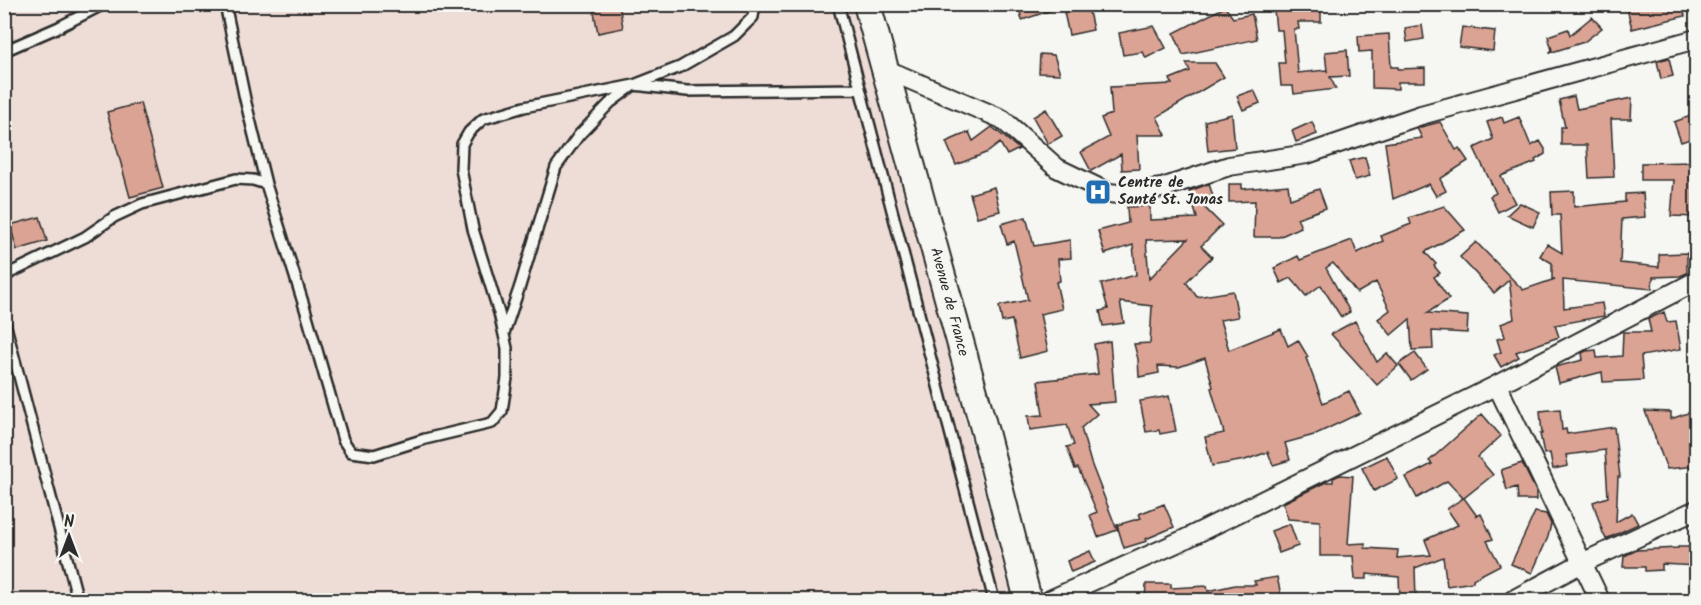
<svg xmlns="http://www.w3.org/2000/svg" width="1701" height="605" viewBox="0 0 1701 605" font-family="Kalam,sans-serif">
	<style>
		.built { fill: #eeddd6 }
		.building { fill: #dba394; stroke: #2b2b2b; stroke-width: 1.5; fill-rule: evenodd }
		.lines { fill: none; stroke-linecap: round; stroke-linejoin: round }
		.service-casing { stroke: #2b2b2b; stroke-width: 14 }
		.minor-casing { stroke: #2b2b2b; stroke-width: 22 }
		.secondary-casing { stroke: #2b2b2b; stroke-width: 30 }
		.service { stroke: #f6f6f2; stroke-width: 9 }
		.minor { stroke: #f6f6f2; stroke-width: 18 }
		.secondary { stroke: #f6f6f2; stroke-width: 26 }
		.labels { text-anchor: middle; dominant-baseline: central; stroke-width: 5; stroke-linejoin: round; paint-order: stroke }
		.poi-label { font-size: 15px; font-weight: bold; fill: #2b2b2b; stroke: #f6f6f2; text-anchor: start }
		.street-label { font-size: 15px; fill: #2b2b2b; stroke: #f6f6f2 }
	</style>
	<rect width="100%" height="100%" fill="#f6f6f2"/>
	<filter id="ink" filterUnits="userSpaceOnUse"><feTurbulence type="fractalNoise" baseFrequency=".0167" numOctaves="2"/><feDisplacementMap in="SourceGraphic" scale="12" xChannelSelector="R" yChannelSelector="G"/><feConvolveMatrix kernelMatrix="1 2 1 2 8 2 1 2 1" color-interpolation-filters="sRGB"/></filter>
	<g filter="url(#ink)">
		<!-- built -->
		<path class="built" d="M4,5H858L1012,600H5Z"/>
		<!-- building -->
		<path class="building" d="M608,4H619L623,28L598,33L593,7Z
			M1018,4H1061V7L1022,20Z
			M1301,4H1321V22H1298L1299,29H1294L1298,73L1326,70L1327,71L1325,52L1347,50L1349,76L1330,77L1336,89L1294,94L1293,86H1281L1279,63H1285L1282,30H1276L1274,10L1301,8Z
			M1626,4H1682L1685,16L1632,29Z
			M1088,7L1093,30L1069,35L1064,12Z
			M1225,7L1233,18L1252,14L1257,39L1183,55L1174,33Z
			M1592,17L1602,28L1584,42L1549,53L1552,50L1548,36L1568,29L1570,35Z
			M1422,25L1424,39L1407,42L1405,28Z
			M1154,26L1166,48L1146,58L1143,52L1123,55L1119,33Z
			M1462,27L1495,31L1493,51L1459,47Z
			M1389,34L1391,67H1398V69L1425,68V82H1398V89L1372,88V51L1359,52L1358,36Z
			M1040,54L1054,55L1060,74L1039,73Z
			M1669,58L1673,76L1661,79L1657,61Z
			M1186,63H1215L1224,77L1157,117L1166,135H1137L1139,169L1122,170L1121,154L1091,171L1081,152L1109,137L1101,118L1112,114L1110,87L1172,84L1170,79L1190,71Z
			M1254,90L1260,103L1243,110L1237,96Z
			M1574,96L1577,109L1632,98L1631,119H1611L1614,177L1589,178L1587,145H1561V127H1565L1559,100Z
			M140,103L163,188L130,197L107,112Z
			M1046,109L1062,136L1048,144L1033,117Z
			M1232,114L1235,148L1208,151L1205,121Z
			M1696,114V137L1681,142L1674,122Z
			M1502,117L1504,123L1519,117L1531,146L1540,141L1545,149V154L1535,160L1536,162L1501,176L1515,203L1498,212L1490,196L1496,193L1474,148L1493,139L1487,122Z
			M1312,122L1317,134L1296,142L1292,131Z
			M1440,122L1456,150L1459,148L1468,161L1440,179L1446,191L1436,196L1429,184L1393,199L1385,143L1422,138L1417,128Z
			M992,127L1019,149L1007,155L1000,143L988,152L956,165L946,142L969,132L973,141Z
			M1365,157L1370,176L1355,180L1349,161Z
			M1694,162V187H1696V217L1671,216L1674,180H1641V163Z
			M1209,184L1215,202L1198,201L1222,225L1201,246L1212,257L1186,282L1197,297L1233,291L1238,317L1220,320L1229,350L1281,329L1288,346L1298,340L1308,357L1306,358L1323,403L1349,391L1360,413L1314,435L1285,443L1290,460L1273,465L1268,452L1245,460L1212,466L1205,437L1224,433L1211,388L1213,387L1205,358L1179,367L1158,366L1159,373L1139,377L1138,359L1134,344L1150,343L1152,306L1120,302L1124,323L1103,326L1100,311L1108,309L1101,284L1136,275L1133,245L1105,254L1098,231L1128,223L1127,207L1150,206V220L1197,218L1189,191ZM1188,239L1149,279L1146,240Z
			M1229,184H1242V189L1288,185L1290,199L1319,189L1326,208L1297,218L1301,227L1279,237H1254L1255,201L1229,202Z
			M994,187L1000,211L977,217L970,194Z
			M1574,191V207L1625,202V194L1643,193L1645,217L1622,219L1620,263L1659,267V254L1687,253V273L1680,276L1653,277L1652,289L1563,280L1564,308L1602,303L1604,316L1555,325L1559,337L1516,352L1519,357L1501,367L1494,355L1501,352L1497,339L1505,337L1501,324L1514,319L1509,280L1494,293L1460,257L1476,242L1523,290L1555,279H1552V263L1540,256L1547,244L1562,253L1560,215H1552L1551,192Z
			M1520,203L1540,212L1533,227L1507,215Z
			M1444,206L1465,230L1425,252L1436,264L1434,266L1440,273L1434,277L1449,299L1427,313L1468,316L1467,333L1432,331L1433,349L1412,350L1410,319L1391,335L1378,319L1390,310L1376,282L1357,293L1333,263L1326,268L1350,312L1341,317L1321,285L1306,296L1291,278L1281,283L1274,268L1298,256L1300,260L1352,240L1357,253L1383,241L1381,236L1411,224L1409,218Z
			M40,217L47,241L17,250L10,225Z
			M1026,217L1034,246L1070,240L1071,258L1058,259L1060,281L1056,282L1062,309L1040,314L1048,351L1020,358L1012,320L1002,322L999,306L1028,300L1014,241L1007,244L1001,224Z
			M1664,312L1667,322L1676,321L1681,349L1641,356L1643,380L1603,382L1602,372L1559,383L1555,367L1583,360L1582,353L1586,351L1596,350L1597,358L1622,356L1623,332H1651L1648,319Z
			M1355,321L1377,362L1387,353L1398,366L1377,385L1331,334Z
			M1110,341L1115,402L1088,404L1097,414L1081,428L1091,463L1117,530L1098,537L1090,515L1097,512L1078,468L1075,469L1067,447L1074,445L1067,425L1030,430L1028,416L1043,415L1038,381L1098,374L1094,344Z
			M1415,353L1427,369L1411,380L1399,364Z
			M1169,396L1176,431L1160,434L1159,430L1146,432L1140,401Z
			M1560,409L1562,430L1566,429L1567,434L1614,427L1620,477H1618L1616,522L1632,513L1638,524L1606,539L1603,533L1593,502L1608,497L1605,450L1566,455L1568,466L1553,469L1550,453L1544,454L1540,434H1542L1540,411Z
			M1696,410V466L1667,469L1645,411L1671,412V419Z
			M1482,414L1501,436L1478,457L1493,475L1464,498L1477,516L1481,514L1493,539L1487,541L1500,565L1473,579V582L1447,586L1443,557L1415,568L1416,600H1400L1399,577L1367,574V579H1355L1353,556H1320V521L1288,519L1283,503L1326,482H1333V478L1340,475L1353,476L1348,544L1365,543V548L1398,550L1397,558L1431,555L1425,540L1458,525L1447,509L1463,498L1447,481L1417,498L1406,477L1432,464L1429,461Z
			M1387,456L1398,479L1374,491L1362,468Z
			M1522,463L1536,491V500H1518L1517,487L1507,490L1501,470Z
			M1164,504L1174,527L1146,539L1147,541L1124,548L1117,525L1141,518L1139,514Z
			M1535,512L1546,514L1551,524L1548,537L1532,573L1511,564Z
			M1290,524L1298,546L1279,553L1271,531Z
			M1678,547H1696V566L1662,564V570L1645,571V567H1623L1624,556L1637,550L1678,548Z
			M1090,551L1095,562L1071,572L1067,561Z
			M1277,577L1281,595L1258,600H1145L1146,584H1171V588L1207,586L1208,591L1235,585H1256L1254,581Z"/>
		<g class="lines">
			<!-- service casing -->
			<g class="service-casing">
				<path id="service" d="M225,4L245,99L266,184L306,312L343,440L351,452L374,455L425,439L492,423L502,411L507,378V348L499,313L473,229L461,169L462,144L469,132L483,119L524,107L634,85L680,67L734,36L753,17L755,4
					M838,4L994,600
					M4,51L59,27L104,4
					M4,279L10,273L85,237L114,217L142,204L236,179L253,180L266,184
					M4,319L78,600
					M504,333L520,286L556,167L579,135L610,103L634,85L687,91L859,89"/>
			</g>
			<!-- minor casing -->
			<g class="minor-casing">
				<path id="minor" d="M885,69L1002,119L1057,168L1109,193L1118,194L1162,188L1229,166L1307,154L1421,115L1696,39
					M1497,385L1600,600
					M1050,600L1181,541L1497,385L1696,281
					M1513,600L1582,563L1696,510"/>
			</g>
			<!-- secondary casing -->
			<g class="secondary-casing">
				<path id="secondary" d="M867,4L985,432L1028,600"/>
			</g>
			<!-- service -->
			<use href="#service" class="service"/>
			<!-- minor -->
			<use href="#minor" class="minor"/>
			<!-- secondary -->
			<use href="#secondary" class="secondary"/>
		</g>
	</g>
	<!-- icons -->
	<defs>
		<g id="hospital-square" transform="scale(1.35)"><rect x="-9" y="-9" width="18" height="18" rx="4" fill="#1f6fb2" stroke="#f6f6f2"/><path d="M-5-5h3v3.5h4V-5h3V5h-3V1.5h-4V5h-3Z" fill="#fff"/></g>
	</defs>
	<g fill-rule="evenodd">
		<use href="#hospital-square" x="1098" y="192"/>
	</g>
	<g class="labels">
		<!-- poi labels -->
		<g class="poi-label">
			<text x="1118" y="183">Centre de<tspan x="1118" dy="17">Santé St. Jonas</tspan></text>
		</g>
		<!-- street labels -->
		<g class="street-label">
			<text transform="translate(949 302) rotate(75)">Avenue de France</text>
		</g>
	</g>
	<!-- margin -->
	<rect width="1701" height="605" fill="none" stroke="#f6f6f2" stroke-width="24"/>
	<rect x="12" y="12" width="1677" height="581" fill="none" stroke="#2b2b2b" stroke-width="2" filter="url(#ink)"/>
	<!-- north arrow -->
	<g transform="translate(69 536)" stroke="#f6f6f2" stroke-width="4.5" paint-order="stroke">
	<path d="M0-4.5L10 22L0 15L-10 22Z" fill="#2b2b2b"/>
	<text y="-9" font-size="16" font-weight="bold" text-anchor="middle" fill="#2b2b2b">N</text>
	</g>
</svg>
